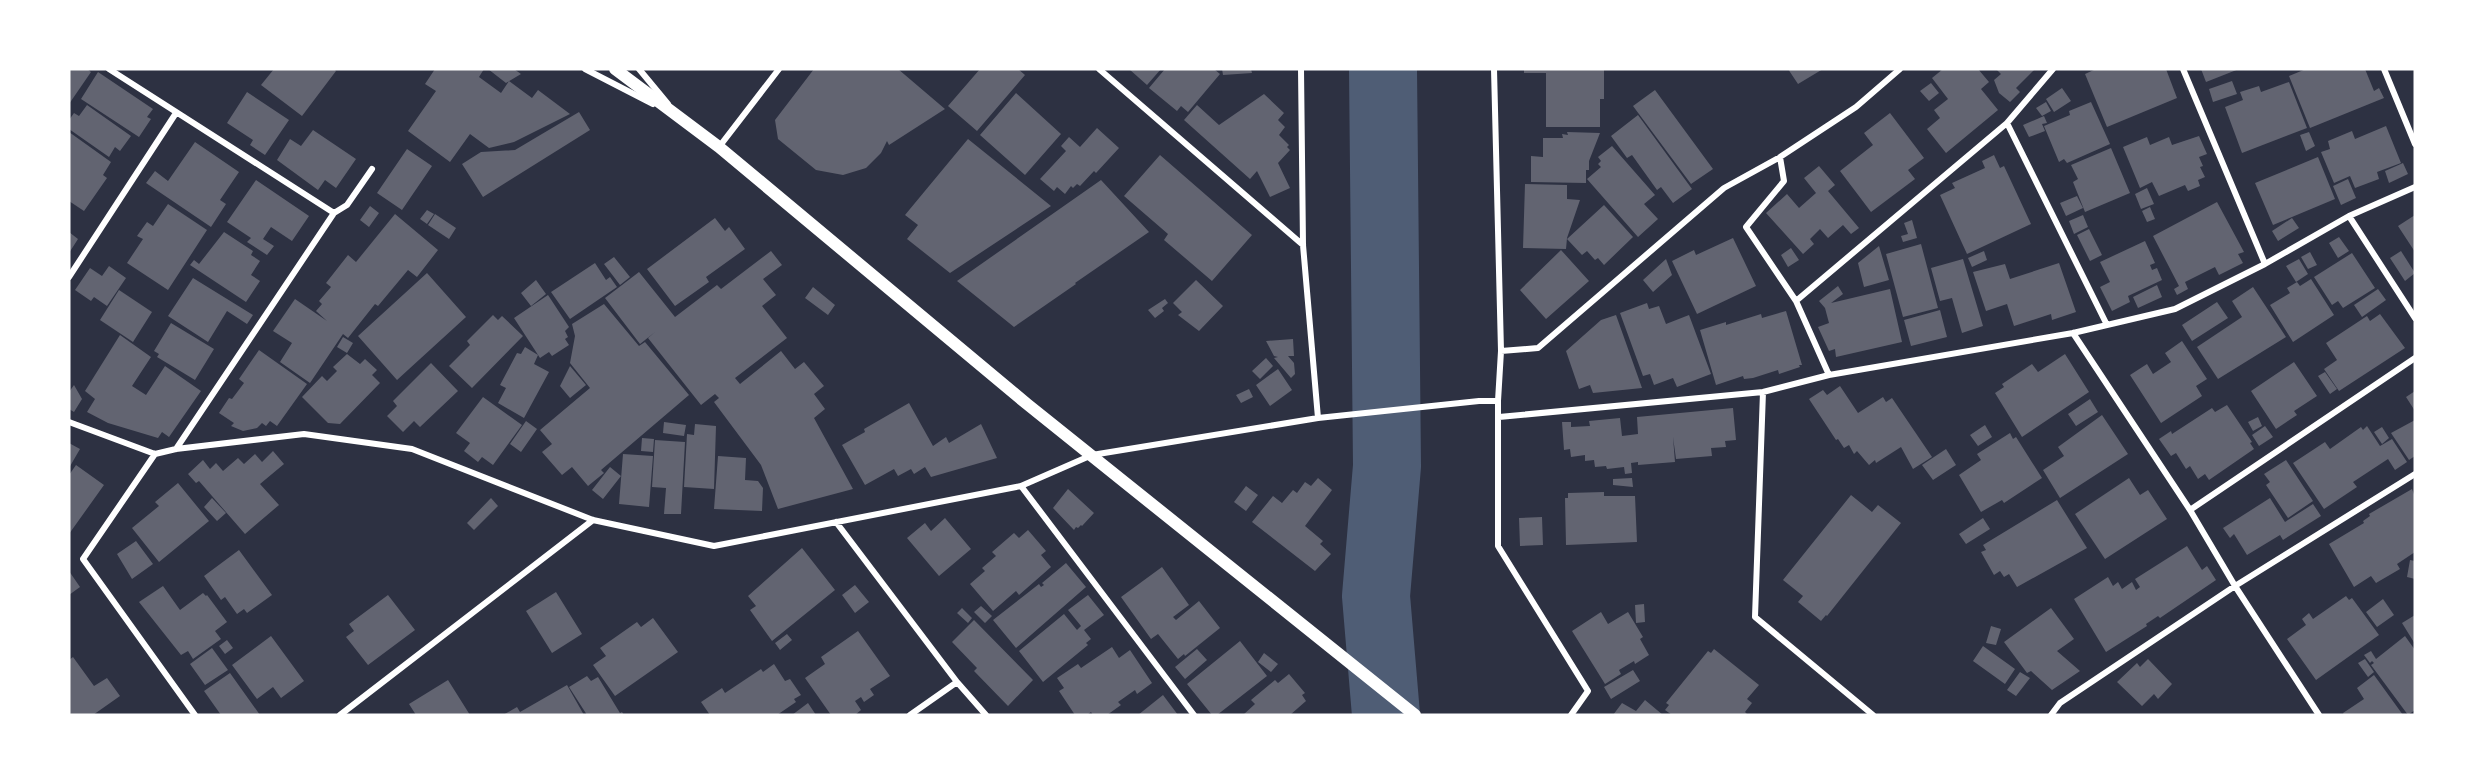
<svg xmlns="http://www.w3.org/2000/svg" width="2484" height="784" viewBox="0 0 2484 784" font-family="'DejaVu Sans',sans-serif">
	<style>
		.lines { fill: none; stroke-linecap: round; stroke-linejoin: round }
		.river { stroke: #4f5d75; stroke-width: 68 }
		.building { fill: #626471 }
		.minor { stroke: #fff; stroke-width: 6 }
		.secondary { stroke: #fff; stroke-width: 12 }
	</style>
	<rect width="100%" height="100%" fill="#2d3142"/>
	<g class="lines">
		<!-- river -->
		<path class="river" d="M1383,69L1387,466L1376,596L1386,715"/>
	</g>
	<!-- building -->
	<path class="building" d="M69,69H87L91,72L69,104Z
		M274,69H334L336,71L302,116L261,85Z
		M435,69H484L479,77L501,93L509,81L532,98L538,90L570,114L514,142L489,148L470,134L450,162L408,131L436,91L425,84Z
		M488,69H514L521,74L506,83Z
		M814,69H898L945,109L889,145L887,141L881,153L866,168L843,175L816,170L778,139L775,120Z
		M980,69H1018L1025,75L977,131L948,106Z
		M1129,69H1161L1147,85Z
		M1165,69H1214L1220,74L1188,112L1181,106L1177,111L1149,88Z
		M1222,69H1251L1252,73L1223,75Z
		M1524,69H1604V99H1600V127H1546V73H1524Z
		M1788,69H1823L1798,84Z
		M1943,69H1978L1989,82L1981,89L1998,110L1946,153L1927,129L1940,118L1934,110L1948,99L1932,78Z
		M1996,69H2035L2016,88L2020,92L2010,102L1999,93L1994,80L2001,74Z
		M2096,69H2166L2177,98L2107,127L2085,74Z
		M2201,69H2239L2206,82Z
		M2306,69H2365L2374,91L2379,88L2384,98L2310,128L2289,76Z
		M98,72L153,109L147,117L151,119L139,137L81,99Z
		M2232,81L2237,94L2213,102L2209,89Z
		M2289,82L2307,128L2242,153L2225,107L2243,100L2240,92L2259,86L2261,92Z
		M1931,83L1939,93L1929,101L1920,91Z
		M2062,88L2071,101L2054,112L2046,99Z
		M1655,90L1713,169L1691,184L1633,106Z
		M247,92L289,120L265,155L250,145L253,140L227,123Z
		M1016,93L1061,134L1025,175L980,135Z
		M1264,94L1284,113L1278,120L1285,127L1279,135L1289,145L1287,147L1290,150L1278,163L1290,188L1270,197L1257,171L1250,179L1184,120L1197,105L1219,125Z
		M2046,102L2051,111L2042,116L2036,108Z
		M2091,102L2110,144L2067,163L2064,159L2059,162L2044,126L2070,115L2069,111Z
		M87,105L131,136L120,151L115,147L109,157L69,129V120L74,113L79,116Z
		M579,112L590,130L483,197L462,164L481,152L515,150Z
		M1890,113L1924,158L1908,170L1915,179L1871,212L1840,171L1873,145L1864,133Z
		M1638,115L1692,189L1673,203L1661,187L1657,190L1632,155L1627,158L1611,136Z
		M2044,116L2047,123L2042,124L2045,131L2029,137L2023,125Z
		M2386,126L2401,163L2377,172L2379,179L2355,188L2350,176L2334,183L2321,152L2330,149L2328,141L2352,131L2355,139Z
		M1097,128L1119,148L1096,173L1094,171L1080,186L1077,184L1073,188L1071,186L1065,194L1057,187L1054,191L1040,179L1066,151L1061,146L1069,137L1080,147Z
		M313,130L356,159L336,188L325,180L318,190L277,160L290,139L301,146Z
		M69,132L111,162L103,175L107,178L84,211L69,201Z
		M1567,132L1600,133L1589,161V170H1586V183L1531,182V156L1543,157V138H1563L1562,134L1568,135Z
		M2309,132L2315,146L2306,151L2300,135Z
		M2199,136L2207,154L2199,157L2203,166L2200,167L2205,177L2198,180L2200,186L2188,191L2185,185L2159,196L2152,182L2140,188L2123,147L2147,137L2150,145L2169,137L2172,145Z
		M968,139L1051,206L950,273L907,239L918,225L905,215Z
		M195,142L239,172L220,200L226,204L211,227L146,183L155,171L168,181Z
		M1612,146L1655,195L1644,204L1658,219L1638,237L1587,179L1601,167L1598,164L1601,161L1598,157Z
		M2111,148L2130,193L2085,212L2073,182L2078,179L2071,165Z
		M407,149L432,166L402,210L377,193Z
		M1160,155L1252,235L1212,281L1164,240L1168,234L1124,196Z
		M1994,155L2000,168L2004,166L2031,224L1967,254L1940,195L1955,188L1952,183L1985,168L1982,161Z
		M2318,157L2335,199L2273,225L2255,183Z
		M2403,163L2408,174L2389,183L2385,171Z
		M1819,166L1835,185L1828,191L1859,228L1851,234L1843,225L1828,238L1820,229L1810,239L1814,244L1803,254L1766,213L1787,194L1799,208L1816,193L1804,178Z
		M2348,179L2356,198L2341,205L2333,186Z
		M256,180L309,216L292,241L271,227L263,239L274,246L267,255L247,242L251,238L227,222Z
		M1101,180L1149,232L1075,283L1076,284L1014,327L957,281Z
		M1525,184L1567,185V199L1580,200L1567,238L1566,249L1523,248Z
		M2147,188L2154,204L2141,209L2135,194Z
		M2077,196L2083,208L2066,216L2060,203Z
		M2217,202L2244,252L2238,254L2243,263L2219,275L2215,267L2185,282L2188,289L2177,295L2174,289L2179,286L2153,236Z
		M168,204L207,230L168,290L127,263L143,239L137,236L147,222L153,226Z
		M1604,205L1633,237L1604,265L1598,258L1595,260L1587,251L1582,255L1567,239Z
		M370,206L379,213L369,227L360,220Z
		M2150,207L2155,219L2147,222L2142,211Z
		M427,210L434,214L427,224L420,219Z
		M395,214L438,250L417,277L408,270L378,306L375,304L348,338L343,334L310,383L280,362L292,343L273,331L295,299L327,321L316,311L322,304L319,301L331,287L326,283L348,255L356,262Z
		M435,214L456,228L449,239L428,225Z
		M2083,215L2088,227L2074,234L2069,221Z
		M2415,215V252L2398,226Z
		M715,218L725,231L729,227L745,249L706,277L709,282L675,306L647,269Z
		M2292,218L2299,228L2278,241L2272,231Z
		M1912,220L1917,238L1903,242L1901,236L1908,234L1904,223Z
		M2089,229L2102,255L2090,261L2077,235Z
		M69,232L78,239L69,253Z
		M224,232L253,251L251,255L260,261L251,275L260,281L246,302L190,265L194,260L199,264Z
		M2339,237L2349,251L2338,258L2329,243Z
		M1733,238L1756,286L1697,314L1672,261L1694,250L1696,255Z
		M2145,241L2155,263L2150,265L2152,270L2157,268L2162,280L2128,296L2130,302L2112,311L2100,287L2110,282L2100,262Z
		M1921,244L1938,308L1903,317L1886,254Z
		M1879,246L1889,280L1864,287L1858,263Z
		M1791,248L1799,260L1788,267L1781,255Z
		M1561,250L1589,281L1546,319L1520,290Z
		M771,251L782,265L763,279L776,295L762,306L787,338L735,378L740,384L781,351L795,369L804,362L824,386L814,394L825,409L814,418L853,489L778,509L761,465L714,402L719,398L715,394L701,405L648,338L655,332L640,344L605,298L639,272L675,317L717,285L721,289Z
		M1984,251L1987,260L1972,267L1968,258Z
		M2401,251L2415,273L2405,281L2390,258Z
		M2310,252L2317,265L2308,269L2301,257Z
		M2352,253L2375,288L2343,308L2338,301L2332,305L2314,277Z
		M614,257L630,277L620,285L604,264Z
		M1666,259L1672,275L1653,292L1643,280Z
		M1963,259L1983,326L1962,333L1952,298L1940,301L1931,268Z
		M2299,259L2308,274L2296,282L2286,266Z
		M595,263L606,280L610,277L617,287L570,319L551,292Z
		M2059,263L2076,312L2052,320L2051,314L2014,326L2007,304L1986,311L1973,272L2005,264L2010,279Z
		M109,266L126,278L107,306L94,297L91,301L75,290L90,268L102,276Z
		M427,273L466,317L397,380L358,336Z
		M193,278L253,315L247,324L227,311L208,342L168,316Z
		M2311,279L2334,315L2293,342L2270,305L2290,293L2287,288L2297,282L2300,286Z
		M536,280L546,294L531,306L521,293Z
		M1196,280L1223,306L1199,331L1178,315L1182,312L1173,303Z
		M2157,285L2162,297L2138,308L2133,297Z
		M1838,286L1843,294L1831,303L1890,289L1902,342L1836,357L1835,349L1829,351L1818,327L1829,323L1825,308L1819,301Z
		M813,287L835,305L828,315L805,298Z
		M2253,287L2286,337L2218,379L2197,347L2242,317L2232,301Z
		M2378,289L2386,300L2362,317L2354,305Z
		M119,290L152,312L133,342L100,320Z
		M548,295L569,327L565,331L568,337L565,339L569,345L552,356L549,352L540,358L514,318Z
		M1165,299L1168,303L1162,308L1164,311L1155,318L1148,310Z
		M2217,302L2228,318L2192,341L2182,325Z
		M1647,303L1649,309L1659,306L1666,324L1689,315L1711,374L1677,387L1673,378L1654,385L1650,374L1643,376L1620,313Z
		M604,304L639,346L645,342L689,395L601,470L604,473L588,486L572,467L562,475L542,452L552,444L540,430L590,388L570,363L575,336L572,324Z
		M1940,310L1947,337L1911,346L1904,320Z
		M1786,311L1802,365H1799L1800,367L1779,374L1778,370L1753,378L1744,379L1743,376L1716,385L1700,330L1726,322V325L1761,314L1762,318Z
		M2380,314L2405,348L2339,391L2324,369L2337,360L2326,343L2367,316L2370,321Z
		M493,315L498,320L502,316L523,336L472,388L449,366L470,345L467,341Z
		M1616,315L1642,388L1593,393L1590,385L1579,389L1566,351L1601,320Z
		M171,323L214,349L195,380L157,357L159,354L154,351Z
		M120,335L151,357L132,386L146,395L165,366L201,391L169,437L162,432L158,438L108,423L87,412L95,399L85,391Z
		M343,337L353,343L347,353L337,347Z
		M1293,339L1294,356H1288L1294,363L1295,374L1291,378L1274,358L1278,357L1274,356L1266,341Z
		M2182,341L2207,379L2196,386L2202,396L2161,423L2130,375L2147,364L2153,374L2171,362L2165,353Z
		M525,347L538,355L534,364L549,372L524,418L498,403L506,388L500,385L517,353L521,354Z
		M259,350L307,384L277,426L270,421L266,426L262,423L257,428L243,431L231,426L234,423L219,413L229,398L232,399L244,383L239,379Z
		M347,354L360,364L365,359L377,370L372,375L380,383L340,424L328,423L302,397L322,376L327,381L337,371L333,367Z
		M2065,354L2089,392L2022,437L1995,393L2004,387L2002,384L2032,364L2038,372Z
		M1266,358L1273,366L1260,379L1252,371Z
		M2294,362L2317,396L2294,411L2297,415L2276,429L2251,391Z
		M431,363L458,391L420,427L414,421L403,432L387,416L397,406L393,401Z
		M570,366L586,385L570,398L560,386Z
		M1278,369L1292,390L1270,406L1256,385Z
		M2325,372L2337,389L2330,394L2318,376Z
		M74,385L82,399L74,412L69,409V392Z
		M1840,386L1858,413L1883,397L1886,402L1892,398L1932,457L1913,469L1901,447L1876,463L1875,460L1869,465L1857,451L1854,454L1849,445L1844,448L1838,439L1836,440L1809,399L1823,390L1827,395Z
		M1249,389L1253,397L1241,403L1236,395Z
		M2415,391V411L2406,397Z
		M483,397L522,425L493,465L482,457L478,462L464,451L470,443L456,433Z
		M2090,399L2098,412L2076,426L2068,414Z
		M909,403L933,446L946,437L949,443L981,424L997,458L931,477L925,467L914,474L911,469L898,476L894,469L865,485L842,445L865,432L864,429Z
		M2227,405L2252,442L2250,443L2254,449L2209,480L2205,474L2198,479L2190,466L2186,469L2176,453L2171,456L2159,439L2171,431L2172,434L2212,408L2215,412Z
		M1733,408L1736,440L1725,441L1726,447L1711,448L1712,456L1676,459L1673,437L1675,462L1638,465V462L1631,463L1632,473L1625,474L1624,467L1607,469L1606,466L1595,467L1594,460L1585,461V455L1571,457L1570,449L1564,450L1562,422H1571V427L1590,426L1589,421L1620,418L1622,436L1638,434L1637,417Z
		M2102,415L2128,454L2060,498L2043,470L2064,456L2058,447Z
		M2258,417L2262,426L2253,431L2248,422Z
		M2415,420V456L2409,460L2391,433Z
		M526,421L537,429L521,452L510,444Z
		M664,422L686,425L684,436L663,433Z
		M695,424L716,426L714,489L684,487L687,434L694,435Z
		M1985,425L1992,437L1978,446L1970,435Z
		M2265,426L2273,437L2259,446L2252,435Z
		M2367,426L2380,446L2392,439L2407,462L2395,470L2388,459L2353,482L2357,487L2324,509L2293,463L2325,442L2330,449L2361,427L2363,430Z
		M2382,427L2389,438L2382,444L2374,432Z
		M2010,433L2013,439L2016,437L2042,478L2004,503L2002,500L1981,512L1959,475L1981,460L1977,454Z
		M642,438L654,439L653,452L641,451Z
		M655,440L685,442L681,514H664L666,488L652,487Z
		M69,443L80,449L69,468Z
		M1946,449L1956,465L1933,480L1922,465Z
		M273,451L284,464L260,484L279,505L245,534L199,481L196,483L188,474L203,460L210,469L216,463L223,471L238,458L244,464L255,454L262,462Z
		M623,454L653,456L649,507L619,504Z
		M718,456L746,458L745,480L758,481L763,488L762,511L714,509Z
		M2286,460L2313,501L2288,518L2266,485L2270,482L2264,474Z
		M76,465L104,485L69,534V475Z
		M610,467L621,476L603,499L592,490Z
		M1318,478L1332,490L1305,526L1323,541L1320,544L1331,554L1315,571L1252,522L1273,496L1282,503L1293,490L1297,493L1305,482L1311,486Z
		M1632,478L1633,487L1613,485V479Z
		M2129,478L2140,495L2148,490L2167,519L2105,559L2075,514Z
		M178,483L209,521L159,562L132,528L159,506L155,502Z
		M1246,486L1258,495L1246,511L1234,502Z
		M1068,489L1094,513L1082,526L1081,525L1078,528L1076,527L1074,530L1053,508Z
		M2412,489L2415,497V552L2397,564L2400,569L2376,583L2371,576L2354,587L2329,544L2364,523L2363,521L2370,516L2369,514Z
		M1604,492V496H1635L1637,542L1566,545L1565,498H1568V493Z
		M1851,495L1872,512L1878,505L1901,523L1827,616L1826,615L1821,621L1798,602L1803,596L1783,580Z
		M212,498L226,513L217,521L204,507Z
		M491,498L498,506L474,530L467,523Z
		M2270,498L2285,522L2313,504L2321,516L2283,540L2280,535L2247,555L2234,534L2230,538L2223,528Z
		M2057,500L2087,548L2017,587L2009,574L2004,577L2000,571L1994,575L1981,552L1986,550L1983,545Z
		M1542,517L1543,545L1520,546L1519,518Z
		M945,518L971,549L939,576L907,538L925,523L931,531Z
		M1983,518L1990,529L1966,544L1959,534Z
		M1028,530L1046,551L1041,555L1051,567L1019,595L1016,591L993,611L970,584L985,571L982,568L996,556L992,552L1014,533L1019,538Z
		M136,541L153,564L132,579L117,554Z
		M2187,546L2202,570L2207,566L2216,580L2160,618L2158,616L2146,624L2147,626L2106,652L2074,599L2108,577L2113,586L2118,582L2122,589L2132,582L2136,590L2140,587L2135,579Z
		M802,548L835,590L772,641L750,610L756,606L748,596Z
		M239,550L272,595L247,613L244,609L237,614L225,597L221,600L204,576Z
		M2410,560L2415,561V579L2407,577Z
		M1066,563L1086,587L1016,648L993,620L1039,584L1041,587L1044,585L1042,583Z
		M1162,567L1189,605L1173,617L1176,620L1199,601L1220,628L1185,656L1184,654L1178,659L1158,634L1151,639L1121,597Z
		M69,571L80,587L69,595Z
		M855,585L869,602L855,613L842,595Z
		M163,586L180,610L203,593L206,596L207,595L227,622L215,631L221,639L193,659L188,651L181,655L139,602Z
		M556,592L582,634L552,653L526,611Z
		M388,595L415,630L368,665L346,637L354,631L349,624Z
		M1088,595L1104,615L1084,630L1091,639L1086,643L1088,645L1043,682L1019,651L1064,614L1077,630L1081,626L1068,610Z
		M2346,596L2349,600L2352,598L2379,635L2316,680L2287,639L2306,625L2302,619L2309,613L2313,619Z
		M2383,599L2394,615L2377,627L2366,612Z
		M1644,604L1645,622L1636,623L1635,605Z
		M981,606L992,616L985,623L974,612Z
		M962,608L972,618L968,623L957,613Z
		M2051,608L2074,639L2057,651L2080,671L2052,690L2031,671L2027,673L2004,642Z
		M1601,612L1608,624L1628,612L1643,637L1640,639L1649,655L1635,664L1634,661L1619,670L1621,674L1605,684L1572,631Z
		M2415,615V644L2402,623Z
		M653,618L678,652L615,696L593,665L606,656L600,648L637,622L641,627Z
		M974,620L1033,680L1008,706L974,671L977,668L952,642Z
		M1991,626L2001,629L1996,645L1986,643Z
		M858,631L890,676L870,689L874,695L864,702L861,697L855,701L861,710L855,715H831L805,678L825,664L821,657Z
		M787,634L792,640L780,650L775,643Z
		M271,636L304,681L281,698L273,687L257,699L232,665Z
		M2405,636L2415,650V710L2408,715L2371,665L2374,663L2372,661L2370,663L2364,655L2371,651L2376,659Z
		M227,640L233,648L225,654L219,646Z
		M1240,641L1267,676L1217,715H1212L1187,684Z
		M1983,646L2015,669L2005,684L1973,661Z
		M1112,647L1119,658L1130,650L1152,683L1137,694L1135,690L1118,702L1121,705L1107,715H1093L1091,712L1087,715H1075L1059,691L1064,688L1057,678L1078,664L1081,668Z
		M212,648L228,670L205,685L190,664Z
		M1197,649L1207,660L1185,679L1175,667Z
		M1714,649L1759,685L1747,699L1752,703L1745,712L1748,715H1672L1665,710L1669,705L1666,703L1708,651L1711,653Z
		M1264,653L1278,664L1271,672L1258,662Z
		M73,657L94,686L107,678L120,696L93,715H69V660Z
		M2148,659L2172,684L2158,699L2154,694L2142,706L2117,682L2137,663L2140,667Z
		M2365,659L2374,672L2368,677L2358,663Z
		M774,664L785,681L790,679L801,695L794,699L796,702L777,715H710L701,702L722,688L725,693L761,669L763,672Z
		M1633,670L1640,681L1611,699L1604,687Z
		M2020,672L2030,678L2016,696L2007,690Z
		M230,673L260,715H221L204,691Z
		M1289,674L1305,693L1302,695L1306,701L1290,715H1243L1255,704L1251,700L1275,680L1278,683Z
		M2374,675L2403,715H2344L2343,713L2364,699L2357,688Z
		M587,676L591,681L598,677L620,713L622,712L624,715H587L569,687Z
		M448,680L470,715H416L409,704Z
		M567,685L584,715H503L517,707L520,712Z
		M1163,695L1178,715H1138Z
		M1645,700L1663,715H1613L1622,703L1636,711Z
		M808,703L816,715H792Z"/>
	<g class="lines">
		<!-- minor -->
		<path class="minor" d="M109,69L334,213
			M585,69L653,104
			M639,69L668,104
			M1099,69L1303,245
			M1301,69L1303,245L1318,418
			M1494,69L1501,351L1498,401V546L1588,691L1571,715
			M2183,69L2265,264
			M2384,69L2415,144
			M2007,123L2107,325
			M719,147L779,69
			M1780,157L1784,181L1746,227L1796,301L1829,375
			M2349,216L2415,318
			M69,277L176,113
			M1796,301L2007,123L2053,69
			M2073,333L2190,510L2235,586L2319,715
			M1501,351L1538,348L1724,188L1780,157L1856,107L1900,69
			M1763,392L1755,617L1873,715
			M1499,417L1763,392L1829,375L2073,333L2175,309L2265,264L2349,216L2415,187
			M69,422L155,454L176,449L304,434L412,449L593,520L714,546L1021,486L1092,455L1318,418L1479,401H1498
			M176,449L334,213L347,205L372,169
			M155,454L83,559L195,715
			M1021,486L1194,715
			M2190,510L2415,358
			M836,522L957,682L910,715
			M957,682L986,715
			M340,715L593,520
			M2051,715L2060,703L2235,586L2415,474"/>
		<!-- secondary -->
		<path class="secondary" d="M615,69L719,147L1027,404L1415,715"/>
	</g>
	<!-- border -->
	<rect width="2484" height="784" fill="none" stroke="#ffffff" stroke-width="141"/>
</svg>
